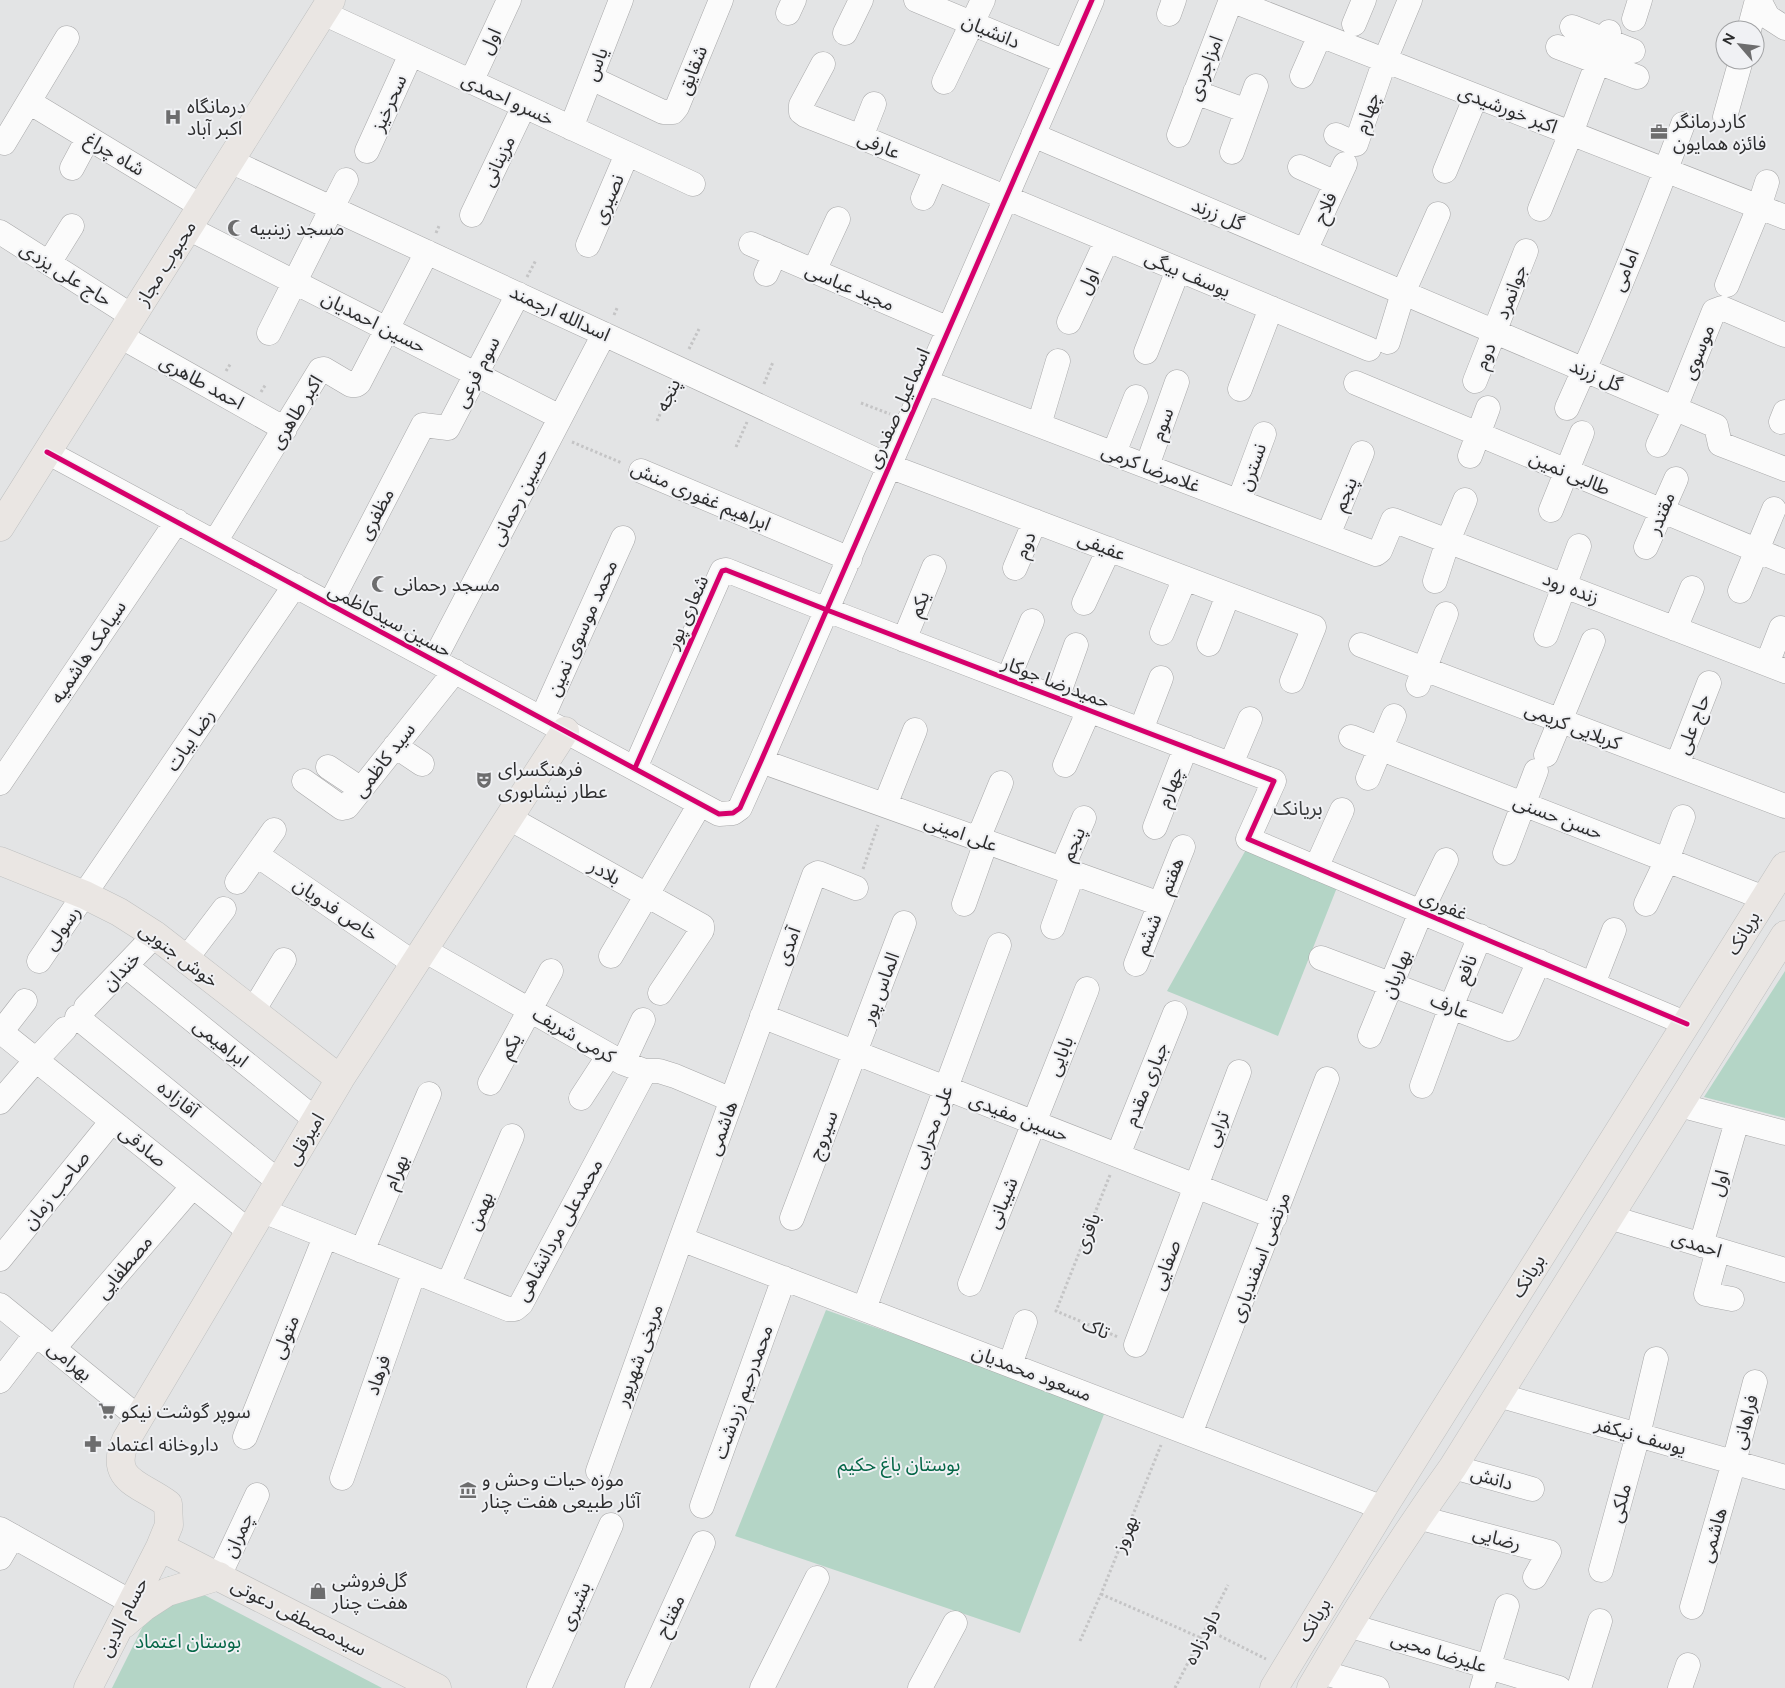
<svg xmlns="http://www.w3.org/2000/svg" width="1785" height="1688" viewBox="0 0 1785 1688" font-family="Figtree,'Noto Sans Arabic',sans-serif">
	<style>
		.green { fill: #b4d5c6 }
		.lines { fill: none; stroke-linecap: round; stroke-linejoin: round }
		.minor-casing { stroke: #a8a8a9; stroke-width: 25 }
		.major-casing { stroke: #bfc0c0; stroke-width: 29 }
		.path { stroke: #c4c4c5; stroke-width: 3; stroke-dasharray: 2.5 2.5; stroke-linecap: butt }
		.minor { stroke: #fbfbfb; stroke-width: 24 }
		.major { stroke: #eae6e3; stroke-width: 28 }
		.cycleway-casing { stroke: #f0f1f4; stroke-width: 8 }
		.cycleway { stroke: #d6006c; stroke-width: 5 }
		.labels { text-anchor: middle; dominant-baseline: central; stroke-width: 4; stroke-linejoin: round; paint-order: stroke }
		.street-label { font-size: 19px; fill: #2d2d2e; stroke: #f0f1f4 }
		.poi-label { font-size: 19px; fill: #2d2d2e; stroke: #f0f1f4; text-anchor: start }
		.park-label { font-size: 19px; fill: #046647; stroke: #f0f1f4 }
		.neighbourhood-label { font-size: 20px; fill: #3b3d3e; stroke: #f0f1f4 }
	</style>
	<rect width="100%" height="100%" fill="#e3e4e5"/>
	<!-- green -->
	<path class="green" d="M1248,846L1338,885L1278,1036L1167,991Z
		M1785,971V1118L1704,1097Z
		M826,1310L1106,1409L1020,1633L735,1536Z
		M168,1576L382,1688H112Z"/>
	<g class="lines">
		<!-- minor casing -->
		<g class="minor-casing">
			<path id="minor" d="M916,0L1065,62
				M1231,0L1785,217
				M1759,0L1768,17L1785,28
				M323,13L693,184
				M788,13L794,0
				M1169,14L1174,0
				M1634,19L1640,0
				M1354,24L1364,0
				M1572,27L1633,51
				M1749,30L1757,0
				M845,33L861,0
				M1558,47L1637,77
				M823,64L801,105V112L805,115L861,137L1369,349
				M1302,76L1320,35
				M591,78L663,112H673L677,107L721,0
				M471,82L509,0
				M944,82L983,0
				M1195,92L1247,111
				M29,102L201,206
				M1725,117L1741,60
				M571,128L621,0
				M1033,135L1716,426L1720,444L1785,469
				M1179,135L1231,0
				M1336,135L1356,144L1385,60L1410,0
				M861,137L874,104
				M4,143L67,38
				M367,151L411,54
				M1232,152L1256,86
				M230,161L889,466L1314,627L1292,681
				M1300,167L1336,183
				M72,168L88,138
				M1445,171L1476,96
				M923,198L936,168
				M1540,209L1571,133L1609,32
				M472,215L524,106
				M188,228L560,417
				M0,232L132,316
				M751,244L949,329
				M588,245L627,154
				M1305,251L1345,164
				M49,263L72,226
				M814,271L838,219
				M766,274L775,254
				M1727,285L1759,207L1767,182
				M1069,322L1107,240
				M269,333L346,180
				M120,336L285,429
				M1388,342L1403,293L1438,214
				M1146,352L1178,270
				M1475,381L1526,251
				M926,382L1376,554L1380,551L1393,520L1785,671
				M1356,383L1785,562
				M1240,389L1271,308
				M1567,408C1609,315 1648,220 1683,124
				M1781,422L1785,412
				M1039,425L1058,361
				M1658,445L1675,408L1714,311L1722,308L1785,335
				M47,452L719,814L733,813L740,808L761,761L1092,0
				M1114,453L1136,397
				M1470,456L1488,408
				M1147,466L1177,382
				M641,471L850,559
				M1239,501L1264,434
				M1551,510L1582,433
				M1328,535L1362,453
				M215,542L320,370L324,369L351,385H356L359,383L427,252
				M1646,547L1676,479
				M1015,568L1035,521
				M1435,581L1448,541L1465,500
				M1740,591L1774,509
				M1084,603L1109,549
				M330,604L423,425L448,428L518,294
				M1675,629L1692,588
				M1162,633L1185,578
				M1546,635L1579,546
				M904,640L934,567
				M1209,644L1228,595
				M1361,645L1785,806
				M434,660L604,334
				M1767,664L1781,628
				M1008,679L1032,621
				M1418,685L1446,614
				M1057,698L1076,645
				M542,718L623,538
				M1141,730L1161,678
				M1351,737L1764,898
				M395,746L422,764
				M1546,755L1593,641
				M761,761L1160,904
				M1231,764L1250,719
				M1065,765L1089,710
				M1677,765L1709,683
				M328,767L361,789
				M635,768L721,573L722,571L726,570L827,610L1274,781L1248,839L1687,1024
				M1368,778L1394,716
				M304,781L342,808L347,807L455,671
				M0,783L177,521
				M885,805L915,730
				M509,818L702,926V930L660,993
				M1155,827L1186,747
				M978,839L1001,783
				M1505,853L1536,771
				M257,855L415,964
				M1316,868L1342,810
				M1062,869L1084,818
				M237,882L274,830
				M964,904L986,842
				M1646,904L1667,860L1683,817
				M1053,927L1073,873
				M424,950L623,1063L645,1071H659L675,1076L732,1100
				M611,956L700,804
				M1321,958L1509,1029L1539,961
				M186,959L224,909
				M39,961L295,585
				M1136,964L1183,847
				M126,966L316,1120
				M1593,984L1614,930
				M86,1007L155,935
				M253,1011L284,960
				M762,1016L1275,1217
				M77,1017L279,1182
				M0,1031L250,1232
				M1,1032L25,1001
				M1370,1036L1421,912L1446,860
				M623,1063L643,1020
				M490,1083L551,971
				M1422,1086L1451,1007L1480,936
				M581,1098L609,1055
				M0,1102L36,1060L65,1029
				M1679,1105L1785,1133
				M1118,1155L1175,1013
				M263,1211L508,1309H515L521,1304L645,1071
				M1609,1217L1785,1270
				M792,1218L904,923
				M681,1239L1383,1508
				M1701,1245L1737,1121
				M1718,1250L1706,1294L1732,1299
				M362,1251L429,1094
				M0,1259L112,1121
				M970,1284L1087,989
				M448,1285L512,1136
				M0,1305L139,1418
				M864,1309L999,945
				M1136,1345L1239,1072
				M54,1348L193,1186
				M1010,1365L1025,1322
				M0,1381L36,1334
				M1498,1395L1785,1477
				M1190,1434L1327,1079
				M245,1437L325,1237
				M1453,1467L1532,1489
				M598,1471L681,1239L814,875L818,873L856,888
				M342,1478L414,1272
				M702,1506L784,1278
				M1417,1517L1549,1552L1535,1577
				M0,1529L131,1602
				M0,1558L13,1536
				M1601,1570L1638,1435L1656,1359
				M219,1576L257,1495
				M1692,1607L1734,1462L1755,1382
				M1348,1625L1559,1688
				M1321,1672L1377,1688
				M539,1688L611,1525
				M637,1688L703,1543
				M762,1688L817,1578
				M920,1688L955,1623
				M1482,1688L1507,1606
				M1579,1688L1600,1621
				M1680,1688L1688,1665"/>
		</g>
		<!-- major casing -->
		<g class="major-casing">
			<path id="major" d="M0,527L331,0
				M0,861L85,895L119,912L155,935L340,1079
				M160,1547L437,1688
				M124,1624L144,1607L167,1592L219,1576
				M88,1688L160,1547L169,1525L168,1504C142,1484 107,1481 126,1440L340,1079L565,731
				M1274,1688L1383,1508L1785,866
				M1311,1688C1355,1612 1402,1538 1453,1467L1785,935"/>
		</g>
		<!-- path -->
		<path class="path" d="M436,233L439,226
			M527,277L536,260
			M614,315L618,306
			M689,349L699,329
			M226,371L231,363
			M764,384L773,362
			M261,392L266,384
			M861,403L890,414
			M657,421L671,389
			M572,442L622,463
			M736,447L747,422
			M863,869L878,825
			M1110,1175L1056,1311L1118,1337
			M1101,1594L1201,1638
			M1206,1629L1266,1659
			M1080,1641L1101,1594L1161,1445
			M1175,1688L1228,1585"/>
		<!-- minor -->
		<use href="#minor" class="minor"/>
		<!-- major -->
		<use href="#major" class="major"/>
		<!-- cycleway casing -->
		<g class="cycleway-casing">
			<path id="cycleway" d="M47,452L719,814L733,813L740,808L761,761L1092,0
				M635,768L721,573L722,571L726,570L827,610L1274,781L1248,839L1687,1024"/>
		</g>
		<!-- cycleway -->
		<use href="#cycleway" class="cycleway"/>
	</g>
	<!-- icons -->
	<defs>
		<g id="hospital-bare" transform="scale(1.35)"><path d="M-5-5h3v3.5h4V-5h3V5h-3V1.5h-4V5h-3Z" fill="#6d6d6e" stroke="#f0f1f4" stroke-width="2.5" paint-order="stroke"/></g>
		<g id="office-bare" transform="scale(1.35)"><path d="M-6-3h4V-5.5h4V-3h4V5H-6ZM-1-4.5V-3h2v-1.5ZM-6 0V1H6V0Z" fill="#6d6d6e" stroke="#f0f1f4" stroke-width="2.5" paint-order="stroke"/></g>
		<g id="mosque-bare" transform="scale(1.35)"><path d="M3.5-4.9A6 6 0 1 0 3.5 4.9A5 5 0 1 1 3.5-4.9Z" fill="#6d6d6e" stroke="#f0f1f4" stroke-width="2.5" paint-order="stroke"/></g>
		<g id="theatre-bare" transform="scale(1.35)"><path d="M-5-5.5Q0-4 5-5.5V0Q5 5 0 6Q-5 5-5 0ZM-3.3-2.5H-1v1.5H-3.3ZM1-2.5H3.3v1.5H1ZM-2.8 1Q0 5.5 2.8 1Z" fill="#6d6d6e" stroke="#f0f1f4" stroke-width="2.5" paint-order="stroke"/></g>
		<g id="supermarket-bare" transform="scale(1.35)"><path d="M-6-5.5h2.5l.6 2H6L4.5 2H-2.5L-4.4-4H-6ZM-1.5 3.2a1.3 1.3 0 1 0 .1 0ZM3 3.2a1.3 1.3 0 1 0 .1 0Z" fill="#6d6d6e" stroke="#f0f1f4" stroke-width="2.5" paint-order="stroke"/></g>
		<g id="pharmacy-bare" transform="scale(1.35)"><path d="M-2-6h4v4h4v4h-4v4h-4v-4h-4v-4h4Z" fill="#6d6d6e" stroke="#f0f1f4" stroke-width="2.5" paint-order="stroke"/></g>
		<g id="museum-bare" transform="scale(1.35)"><path d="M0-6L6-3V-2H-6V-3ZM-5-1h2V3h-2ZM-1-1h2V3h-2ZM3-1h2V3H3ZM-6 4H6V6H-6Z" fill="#6d6d6e" stroke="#f0f1f4" stroke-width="2.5" paint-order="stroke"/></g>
		<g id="shop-bare" transform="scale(1.35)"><path d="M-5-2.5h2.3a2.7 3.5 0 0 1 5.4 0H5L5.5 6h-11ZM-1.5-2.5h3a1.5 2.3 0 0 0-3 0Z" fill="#6d6d6e" stroke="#f0f1f4" stroke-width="2.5" paint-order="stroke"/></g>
	</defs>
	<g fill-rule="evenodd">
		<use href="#hospital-bare" x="173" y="117"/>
		<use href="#office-bare" x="1659" y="132"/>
		<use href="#mosque-bare" x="236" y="228"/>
		<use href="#mosque-bare" x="380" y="584"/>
		<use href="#theatre-bare" x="484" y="780"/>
		<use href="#supermarket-bare" x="107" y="1411"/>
		<use href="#pharmacy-bare" x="93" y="1444"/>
		<use href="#museum-bare" x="468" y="1490"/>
		<use href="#shop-bare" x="318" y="1591"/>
	</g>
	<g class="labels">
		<!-- street labels -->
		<g class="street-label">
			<text transform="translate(991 31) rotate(23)">دانشیان</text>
			<text transform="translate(490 41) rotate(-65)">اول</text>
			<text transform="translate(596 64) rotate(-69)">یاس</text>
			<text transform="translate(1205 68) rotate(-69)">امزاجردی</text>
			<text transform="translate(692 70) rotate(-68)">شقایق</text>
			<text transform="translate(508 99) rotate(25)">خسرو احمدی</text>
			<text transform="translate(389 103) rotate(-66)">سحرخیز</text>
			<text transform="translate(1508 109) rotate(21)">اکبر خورشیدی</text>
			<text transform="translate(1367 113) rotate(-71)">چهارم</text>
			<text transform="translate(879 145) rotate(22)">عارفی</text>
			<text transform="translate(115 154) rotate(31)">شاه چراغ</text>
			<text transform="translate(498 161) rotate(-64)">مزینانی</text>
			<text transform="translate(608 199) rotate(-67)">نصیری</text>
			<text transform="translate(1325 208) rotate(-66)">فلاح</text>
			<text transform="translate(1218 214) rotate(23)">گل زرند</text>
			<text transform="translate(166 263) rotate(-58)">محبوب مجاز</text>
			<text transform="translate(1625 270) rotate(-68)">امامی</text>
			<text transform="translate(66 274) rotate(32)">حاج علی یزدی</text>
			<text transform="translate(1188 274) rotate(23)">یوسف بیگی</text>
			<text transform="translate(1088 281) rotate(-65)">اول</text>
			<text transform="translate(850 287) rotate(23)">مجید عباسی</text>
			<text transform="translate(1511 292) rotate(-69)">جوانمرد</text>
			<text transform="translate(560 313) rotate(25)">اسدالله ارجمند</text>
			<text transform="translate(374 322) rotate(27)">حسین احمدیان</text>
			<text transform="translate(1698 352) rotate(-68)">موسوی</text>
			<text transform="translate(1485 356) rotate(-68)">دوم</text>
			<text transform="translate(477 372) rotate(-63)">سوم فرعی</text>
			<text transform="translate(1596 375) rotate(23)">گل زرند</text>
			<text transform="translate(202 382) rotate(29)">احمد طاهری</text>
			<text transform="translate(668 395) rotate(-66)">پنجه</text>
			<text transform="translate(898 408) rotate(-66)">اسماعیل صفدری</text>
			<text transform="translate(296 412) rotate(-58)">اکبر طاهری</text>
			<text transform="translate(1162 424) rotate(-70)">سوم</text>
			<text transform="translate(1252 467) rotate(-70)">نسترن</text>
			<text transform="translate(1151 468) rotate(21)">غلامرضا کرمی</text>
			<text transform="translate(1570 473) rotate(23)">طالبی نمین</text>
			<text transform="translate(1345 494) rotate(-67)">پنجم</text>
			<text transform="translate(701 496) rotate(23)">ابراهیم غفوری منش</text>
			<text transform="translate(519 497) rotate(-63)">حسین رحمانی</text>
			<text transform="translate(1661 513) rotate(-67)">مقتدر</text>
			<text transform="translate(376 514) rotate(-62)">مظفری</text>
			<text transform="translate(1025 545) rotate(-68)">دوم</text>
			<text transform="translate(1102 546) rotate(21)">عفیفی</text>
			<text transform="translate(1571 588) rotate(21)">زنده رود</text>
			<text transform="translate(919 604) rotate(-68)">یکم</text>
			<text transform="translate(687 612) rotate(-66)">شعاری پور</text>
			<text transform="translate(390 620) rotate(28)">حسین سیدکاظمی</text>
			<text transform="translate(582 628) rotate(-66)">محمد موسوی نمین</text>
			<text transform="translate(88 652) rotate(-56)">سیامک هاشمیه</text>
			<text transform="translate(1056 682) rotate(21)">حمیدرضا جوکار</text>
			<text transform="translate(1693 724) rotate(-69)">حاج علی</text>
			<text transform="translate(1573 726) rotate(21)">کربلایی کریمی</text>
			<text transform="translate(190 740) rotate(-56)">رضا بیات</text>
			<text transform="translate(384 760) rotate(-52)">سید کاظمی</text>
			<text transform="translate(1170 787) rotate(-69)">چهارم</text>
			<text transform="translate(1558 817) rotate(21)">حسن حسنی</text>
			<text transform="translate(961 833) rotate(20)">علی امینی</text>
			<text transform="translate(1073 844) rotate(-67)">پنجم</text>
			<text transform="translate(605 872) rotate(29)">بلادر</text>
			<text transform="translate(1171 876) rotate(-68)">هفتم</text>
			<text transform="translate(1444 905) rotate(23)">غفوری</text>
			<text transform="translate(336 909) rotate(34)">خاص فدویان</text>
			<text transform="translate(62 928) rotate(-55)">رسولی</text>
			<text transform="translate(1743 933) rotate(-59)">بریانک</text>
			<text transform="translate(1148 934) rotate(-68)">ششم</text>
			<text transform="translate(788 946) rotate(-70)">آمدی</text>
			<text transform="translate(179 955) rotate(37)">خوش جنوبی</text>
			<text transform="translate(1466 969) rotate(-68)">نافع</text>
			<text transform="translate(121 971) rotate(-46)">خندان</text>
			<text transform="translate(1396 974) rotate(-68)">بهاریان</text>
			<text transform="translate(880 988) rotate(-69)">الماس پور</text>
			<text transform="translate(1450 1006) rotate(21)">عارف</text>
			<text transform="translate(574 1035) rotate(30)">کرمی شریف</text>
			<text transform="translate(221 1043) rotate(39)">ابراهیمی</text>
			<text transform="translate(510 1046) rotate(-62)">یکم</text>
			<text transform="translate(1060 1056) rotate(-68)">بابایی</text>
			<text transform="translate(1146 1084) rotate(-68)">جباری مقدم</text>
			<text transform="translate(178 1099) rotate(39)">آقازاده</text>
			<text transform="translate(1019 1117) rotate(21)">حسین مفیدی</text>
			<text transform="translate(932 1127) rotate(-70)">علی محرابی</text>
			<text transform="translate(722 1128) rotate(-70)">هاشمی</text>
			<text transform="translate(1217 1129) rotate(-69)">ترابی</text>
			<text transform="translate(823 1135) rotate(-69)">سیروج</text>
			<text transform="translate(305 1139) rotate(-59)">امیرقلی</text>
			<text transform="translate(143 1146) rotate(39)">صادقی</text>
			<text transform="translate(396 1172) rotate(-67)">بهرام</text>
			<text transform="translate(1719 1183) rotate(-74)">اول</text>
			<text transform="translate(56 1190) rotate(-51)">صاحب زمان</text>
			<text transform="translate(1002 1203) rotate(-68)">شیبانی</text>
			<text transform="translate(480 1211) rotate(-67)">بهمن</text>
			<text transform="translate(559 1230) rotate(-61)">محمدعلی مردانشاهی</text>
			<text transform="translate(1087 1233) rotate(-68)">باقری</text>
			<text transform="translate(1697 1244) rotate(17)">احمدی</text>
			<text transform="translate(1260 1257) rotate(-69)">مرتضی اسفندیاری</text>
			<text transform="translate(1166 1265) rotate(-70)">صفایی</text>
			<text transform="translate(124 1267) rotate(-50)">مصطفایی</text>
			<text transform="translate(1528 1276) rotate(-58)">بریانک</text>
			<text transform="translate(1096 1328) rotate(23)">تاک</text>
			<text transform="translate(285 1337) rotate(-68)">متولی</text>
			<text transform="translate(639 1355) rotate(-70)">مریخی شهریور</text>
			<text transform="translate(70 1361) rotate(39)">بهرامی</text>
			<text transform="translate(1032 1373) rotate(21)">مسعود محمدیان</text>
			<text transform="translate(378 1375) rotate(-71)">فرهاد</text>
			<text transform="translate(743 1392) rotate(-70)">محمدرحیم زردشت</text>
			<text transform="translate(1745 1422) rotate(-75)">فراهانی</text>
			<text transform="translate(1641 1436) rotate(16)">یوسف نیکفر</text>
			<text transform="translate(1492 1478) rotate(16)">دانش</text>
			<text transform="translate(1620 1503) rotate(-75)">ملکی</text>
			<text transform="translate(1125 1534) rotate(-68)">بهروز</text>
			<text transform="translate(238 1535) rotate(-65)">چمران</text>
			<text transform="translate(1713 1535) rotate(-74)">هاشمی</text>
			<text transform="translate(1497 1538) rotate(15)">رضایی</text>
			<text transform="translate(575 1606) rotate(-66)">بشیری</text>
			<text transform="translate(670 1616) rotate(-65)">مفتاح</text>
			<text transform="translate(123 1617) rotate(-63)">حسام الدین</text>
			<text transform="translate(299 1617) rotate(27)">سیدمصطفی دعوتی</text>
			<text transform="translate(1314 1620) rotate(-59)">بریانک</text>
			<text transform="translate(1202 1637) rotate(-63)">داودزاده</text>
			<text transform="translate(1439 1652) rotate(17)">علیرضا محبی</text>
		</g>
		<!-- poi labels -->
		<g class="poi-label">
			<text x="187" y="106">درمانگاه<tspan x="187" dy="22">اکبر آباد</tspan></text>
			<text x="1673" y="121">کاردرمانگر<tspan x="1673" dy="22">فائزه همایون</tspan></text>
			<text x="250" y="228">مسجد زینبیه</text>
			<text x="394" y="584">مسجد رحمانی</text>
			<text x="498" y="769">فرهنگسرای<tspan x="498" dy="22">عطار نیشابوری</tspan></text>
			<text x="121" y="1411">سوپر گوشت نیکو</text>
			<text x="107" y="1444">داروخانه اعتماد</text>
			<text x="482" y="1479">موزه حیات وحش و<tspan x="482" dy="22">آثار طبیعی هفت چنار</tspan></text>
			<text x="332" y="1580">گل‌فروشی<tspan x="332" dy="22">هفت چنار</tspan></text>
		</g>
		<!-- park labels -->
		<g class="park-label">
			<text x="899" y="1464">بوستان باغ حکیم</text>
			<text x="188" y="1641">بوستان اعتماد</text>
		</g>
		<!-- neighbourhood labels -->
		<g class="neighbourhood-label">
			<text x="1298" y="808">بریانک</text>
		</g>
	</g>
	<!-- north arrow -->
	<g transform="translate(1740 45) rotate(298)"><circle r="24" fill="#f0f1f4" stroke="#a2a3a5"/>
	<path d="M0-4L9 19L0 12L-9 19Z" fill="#6d6d6e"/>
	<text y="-8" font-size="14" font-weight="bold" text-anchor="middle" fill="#2d2d2e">N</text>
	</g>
</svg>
